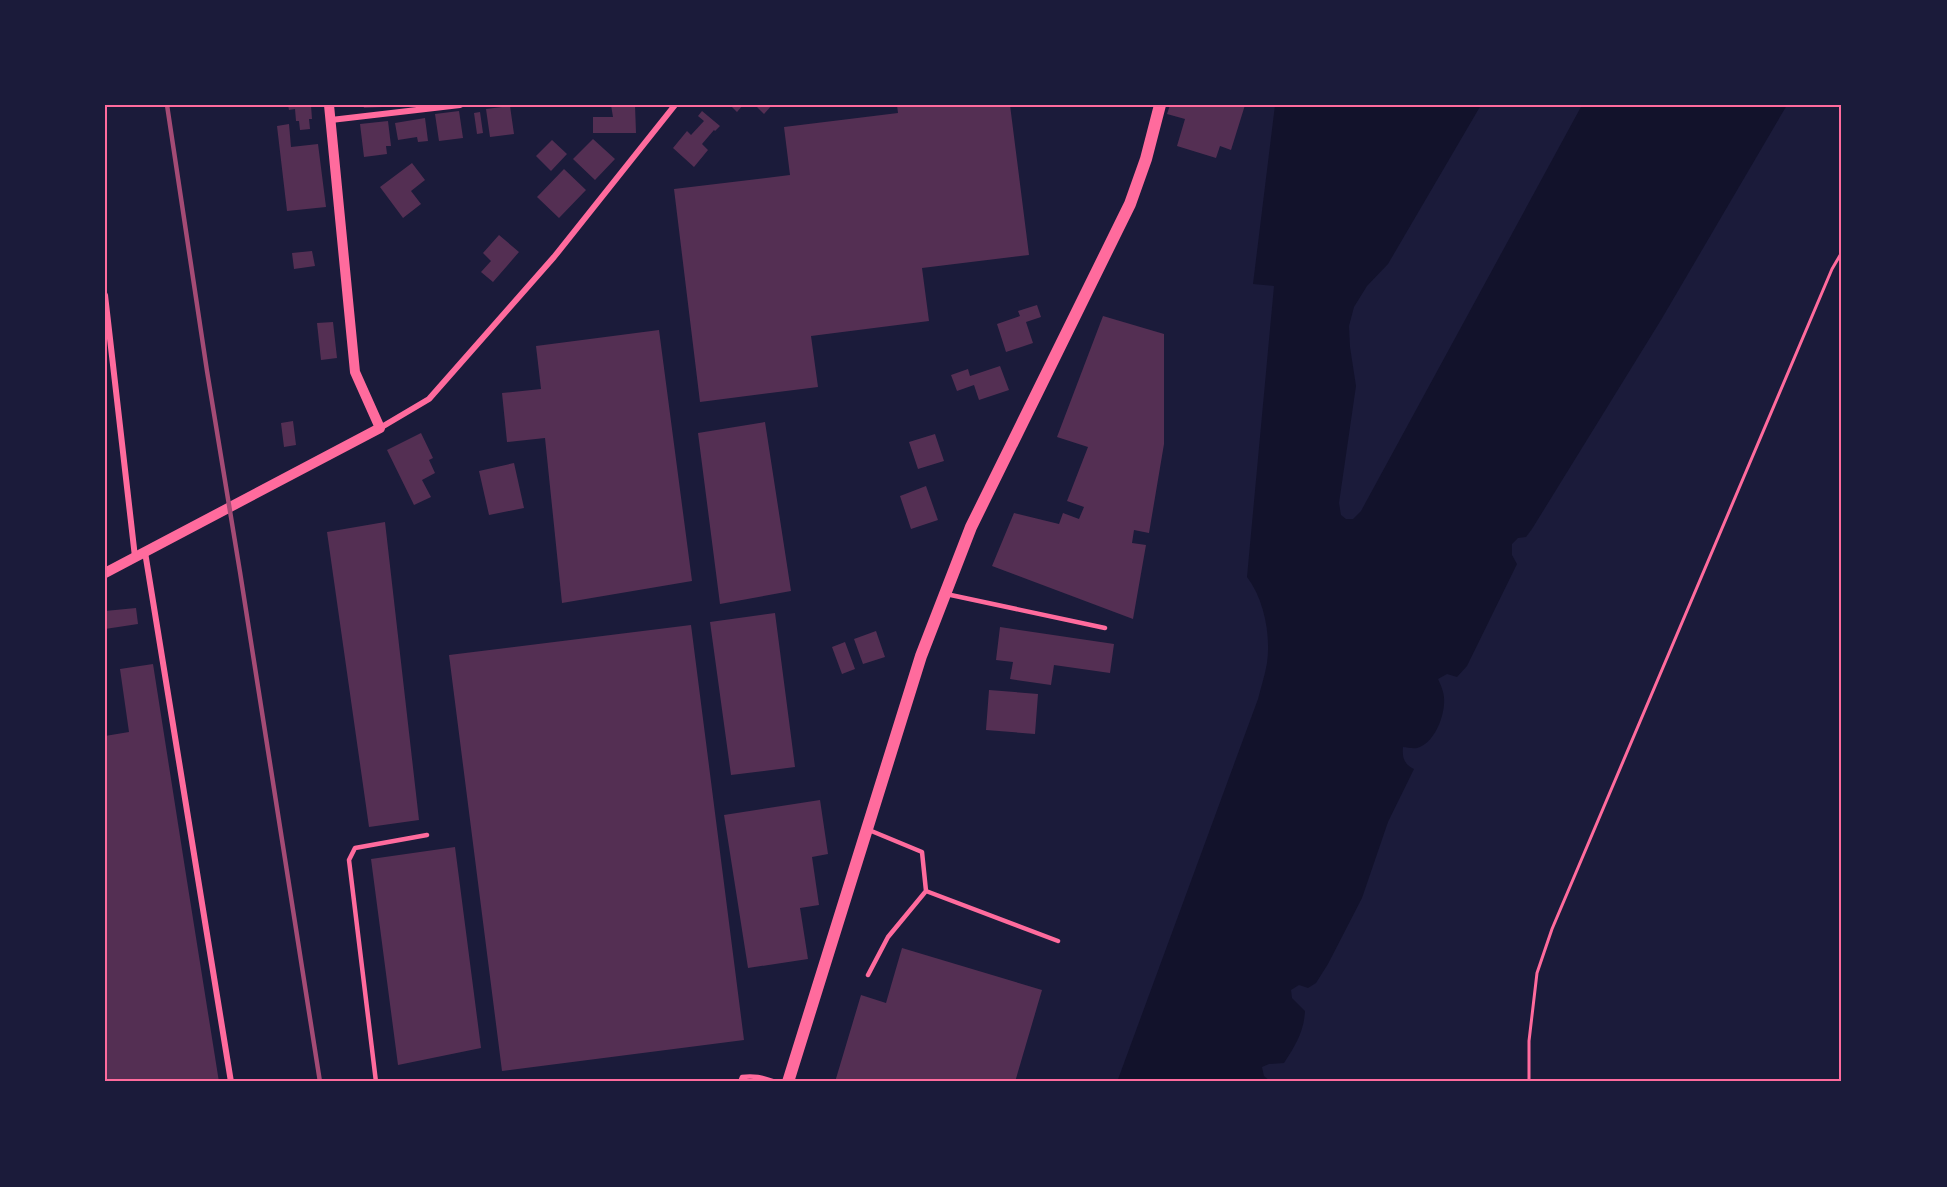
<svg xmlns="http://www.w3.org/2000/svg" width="1947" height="1187" viewBox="0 0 1947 1187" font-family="Ubuntu,sans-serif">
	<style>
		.water { fill: #12122b }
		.building { fill: #542f53 }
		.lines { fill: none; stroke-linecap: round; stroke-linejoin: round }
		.path { stroke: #ff6b9d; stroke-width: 3 }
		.service { stroke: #ff6b9d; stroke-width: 4.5 }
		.minor { stroke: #ff6b9d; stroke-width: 6 }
		.tertiary { stroke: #ff6b9d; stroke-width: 10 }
		.secondary { stroke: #ff6b9d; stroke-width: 12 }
		.rail { stroke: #a44b75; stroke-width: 4.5 }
		.neatline { fill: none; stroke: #ff6b9d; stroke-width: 2 }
	</style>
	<rect width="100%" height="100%" fill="#1b1b3a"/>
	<!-- water -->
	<path class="water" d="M1275,105H1481L1388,264L1367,286L1354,307L1349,326L1350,347L1356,386L1339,503L1341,515L1346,519H1353L1361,511L1582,105H1787L1661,320L1532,529L1526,537L1518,538L1512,544V555L1517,564L1467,666L1457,677L1447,674L1438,679C1440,683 1442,688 1443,692C1448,709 1436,743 1417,748C1412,749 1407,747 1403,747C1402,758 1404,764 1414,769L1388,822L1362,898L1328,964L1316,983L1308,988L1299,985L1291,990L1292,998L1305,1011C1304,1032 1295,1046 1284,1063L1269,1064L1262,1067L1264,1076L1271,1082H1117L1258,699C1261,687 1265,675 1267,663C1271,635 1264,599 1247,577L1274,286L1253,284Z"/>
	<!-- building -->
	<path class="building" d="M288,105H311L312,119H309L310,129L300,130L299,121H296L295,109L289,110Z
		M363,105H383V107L364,108Z
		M611,105H635L636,133H593V117H613Z
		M730,105H743L737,112Z
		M758,105H772L764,114L757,107Z
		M897,105H1010L1029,255L922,268L929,321L811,336L818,387L700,402L674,189L790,175L784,127L898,113Z
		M1170,105H1245L1231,150L1220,146L1216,158L1177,146L1185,119L1167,114Z
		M510,106L514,134L490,137L486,109Z
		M459,111L463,138L439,141L435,114Z
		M702,111L720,126L715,131L714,130L702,144L708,150L694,167L673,148L687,131L691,135L704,121L698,116Z
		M480,112L483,133L477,134L474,113Z
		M425,118L428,141L418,142L417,137L398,140L395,123Z
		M388,121L391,146H386L387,154L364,157L360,124Z
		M289,124L291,147L318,144L326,207L287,211L277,126Z
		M593,139L615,159L595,180L573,159Z
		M552,140L567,154L551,171L536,156Z
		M412,163L425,180L411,191L421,204L403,218L380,187Z
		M564,169L586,190L559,218L537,197Z
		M499,235L519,252L493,282L481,272L491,261L483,253Z
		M312,251L315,266L294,269L292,253Z
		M1037,305L1041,317L1026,322L1033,343L1006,352L997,324L1020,316L1018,311Z
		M1103,316L1164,334V444L1149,533L1134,530L1132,543L1146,545L1133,619L992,566L1014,513L1059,524L1063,513L1079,519L1084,507L1067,501L1088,447L1057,437Z
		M333,322L337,358L321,360L317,323Z
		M659,330L692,581L562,603L545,438L507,442L502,393L541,389L536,346Z
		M1000,366L1009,390L979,400L974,385L957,391L951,375L968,369L970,376Z
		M293,421L296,445L284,447L281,423Z
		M765,422L791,591L720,604L698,433Z
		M421,433L433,458L429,460L435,473L422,480L431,497L414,505L387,450Z
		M935,434L944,461L918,469L909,442Z
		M514,463L524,508L489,515L479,471Z
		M926,486L938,520L911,529L900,496Z
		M385,522L419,820L369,827L327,532Z
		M136,608L138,624L105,629V611Z
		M775,613L795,767L731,775L710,622Z
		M691,625L744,1040L502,1071L449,655Z
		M1000,627L1114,644L1110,673L1054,665L1051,685L1010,679L1013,662L996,660Z
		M876,631L885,657L863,664L854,639Z
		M845,642L855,669L842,674L832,647Z
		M153,664L187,881L219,1082H105V736L129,732L120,669Z
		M989,690L1038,694L1035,734L986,730Z
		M820,800L828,854L812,857L819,905L800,908L808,959L748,968L724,815Z
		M455,847L481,1048L398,1065L371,859Z
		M902,948L1042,990L1015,1082H835L861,995L886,1003Z"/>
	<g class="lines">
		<!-- path -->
		<path class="path" d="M1529,1082V1041L1537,973L1552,929L1832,269L1842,252"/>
		<!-- service -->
		<path class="service" d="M946,594L1105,628
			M869,830L922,852L926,891L1058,941
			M868,975L888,937L926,891
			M376,1082L349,860L355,848L427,835
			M740,1082L742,1077C755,1075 763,1078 776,1082"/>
		<!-- minor -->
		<path class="minor" d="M331,120L460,105
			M105,295L135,557
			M380,428L429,399L554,257L675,105
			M145,552L231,1082"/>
		<!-- tertiary -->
		<path class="tertiary" d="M105,573L380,428L355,372L329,105"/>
		<!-- secondary -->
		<path class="secondary" d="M788,1082L921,656L971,527L1130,204L1146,159L1160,105"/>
		<!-- rail -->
		<path class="rail" d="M167,105L207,371L240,572L320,1082"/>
	</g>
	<!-- border -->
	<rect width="1947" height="1187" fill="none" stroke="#1b1b3a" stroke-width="213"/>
	<rect x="106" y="106" width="1734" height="974" class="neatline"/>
</svg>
